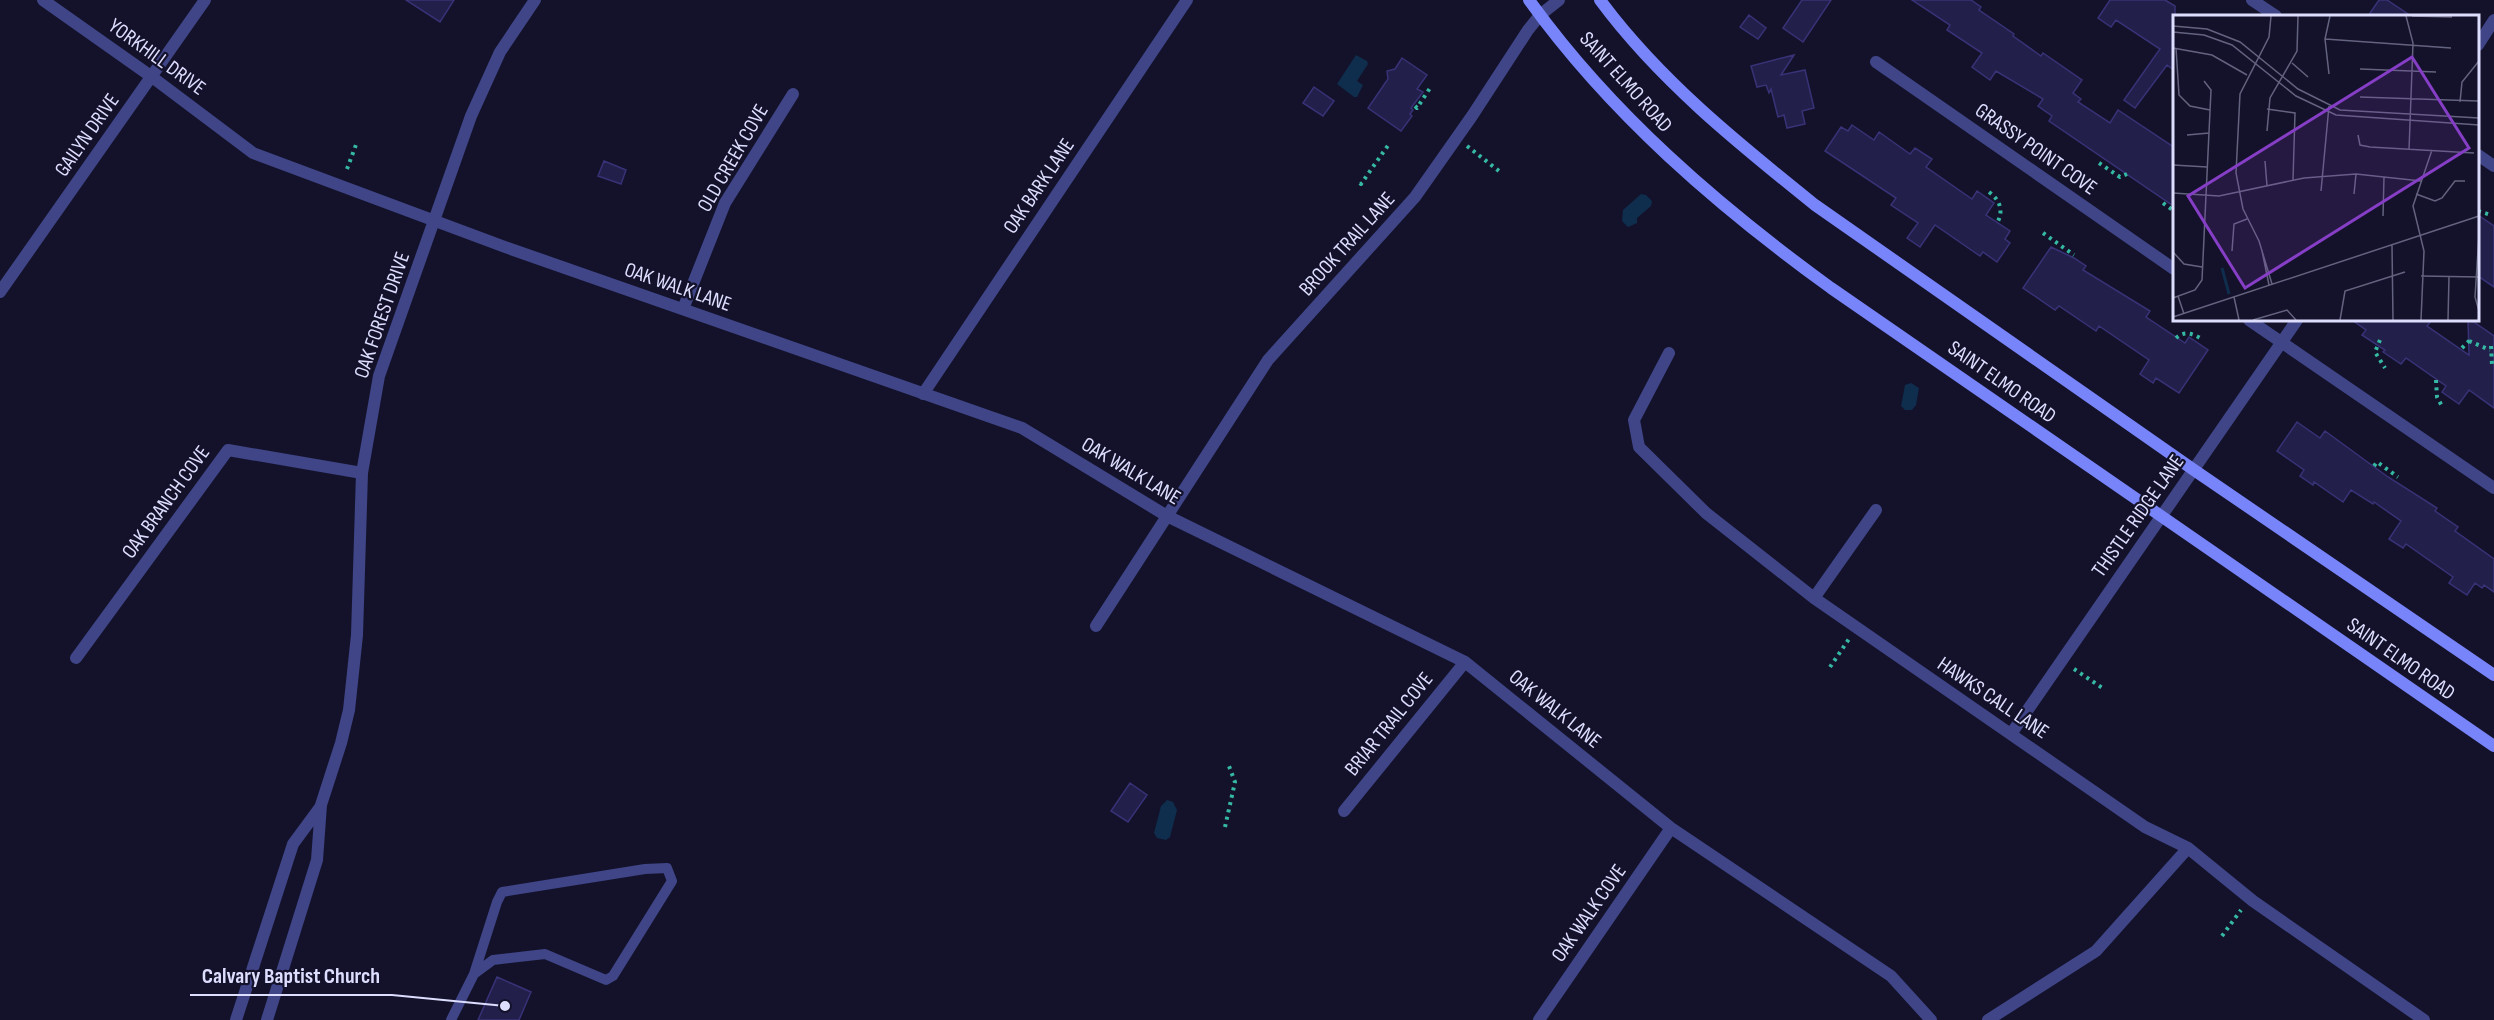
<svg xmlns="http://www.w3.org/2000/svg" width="2494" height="1020" viewBox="0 0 2494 1020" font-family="'Sofia Sans Condensed',sans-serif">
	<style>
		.water { fill: #0f2d4c }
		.building { fill: #231f4b; stroke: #383276; stroke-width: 1.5 }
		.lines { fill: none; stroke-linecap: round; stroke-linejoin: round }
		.path { stroke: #36b9a2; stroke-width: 4; stroke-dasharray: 3 4.5; stroke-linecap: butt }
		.service { stroke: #3f4587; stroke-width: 10 }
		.minor { stroke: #3f4587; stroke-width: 12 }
		.secondary { stroke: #7884fa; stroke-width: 12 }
		.labels { text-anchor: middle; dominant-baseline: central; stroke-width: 4.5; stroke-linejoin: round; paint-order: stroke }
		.street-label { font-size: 21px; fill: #ddddfe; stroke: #14122b }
		.inset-river { fill: none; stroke: #0f2d4c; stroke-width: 3 }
		.inset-road { fill: none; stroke: #64637f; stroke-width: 1.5 }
		.view { fill: #853ec5; fill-opacity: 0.15; stroke: #853ec5; stroke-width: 3 }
		.inset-edge { fill: none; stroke: #ddddfe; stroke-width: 3 }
		.leader { fill: none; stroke: #ddddfe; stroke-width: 2 }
		.callout-dot { fill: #ddddfe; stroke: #14122b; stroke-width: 2 }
		.callout-label { font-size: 22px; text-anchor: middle; font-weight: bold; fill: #ddddfe; stroke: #14122b; stroke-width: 4.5; stroke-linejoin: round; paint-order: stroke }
	</style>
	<rect width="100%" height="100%" fill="#14122b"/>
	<!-- water -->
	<path class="water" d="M1356,55L1367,61L1368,64L1357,81L1363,85L1357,97H1354L1337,84Z
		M1641,194L1646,195L1652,201L1651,206L1637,218V223L1628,227L1622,221L1623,210Z
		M1911,383L1919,388L1916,405L1912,410H1905L1901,406L1905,385Z
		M1167,800L1173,802L1177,810L1170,837L1166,840L1157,838L1154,833L1161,806Z"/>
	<!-- building -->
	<path class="building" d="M406,0H454L440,22Z
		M1802,0H1831L1803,42L1783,28Z
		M1912,0H1971L1981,7L1979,10L2014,34L2013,36L2041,56L2043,53L2082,80L2073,93L2081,99L2078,102L2110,123L2118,110L2175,148V207L2049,121L2052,116L2038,106L2043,99L1996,71L1990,80L1972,67L1982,53L1947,30L1950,25Z
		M2110,0H2165L2175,6V71L2167,65L2135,108L2124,100L2160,49L2116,20L2111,27L2098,18Z
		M2379,0H2387L2411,16H2368Z
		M1749,15L1766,28L1758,39L1740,27Z
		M1794,55L1781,75L1805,70L1814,108L1802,111L1805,124L1787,128L1784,115L1778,117L1771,89L1769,93L1766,85L1757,87L1751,66Z
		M1402,58L1427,75L1417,89L1423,92L1411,108L1413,110L1410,114L1412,116L1401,131L1368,108L1388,79L1387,71L1395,69Z
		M1314,87L1334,101L1323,116L1303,103Z
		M1852,125L1874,140L1879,132L1910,154L1915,148L1932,159L1926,167L1972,199L1977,191L1994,203L1986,215L2010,231L2005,239L2010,243L1997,262L1983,252L1980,256L1935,225L1920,247L1907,238L1918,223L1891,205L1896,198L1825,151L1841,127L1848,131Z
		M604,161L626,170L621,184L598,176Z
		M2478,215L2494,226V287L2478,276Z
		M2051,247L2074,258L2086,266L2083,270L2150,311L2146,317L2185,343L2189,337L2208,350L2179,393L2156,378L2153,383L2140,374L2149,360L2099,326L2096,331L2059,306L2055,310L2023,288Z
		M2352,320H2432L2427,326L2469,355L2468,320H2471L2494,336V408L2469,390L2459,404L2442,392L2446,386L2406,358L2401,364L2383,352L2385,350L2362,335L2366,330Z
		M2297,422L2320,438L2325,431L2388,477L2437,508L2435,511L2458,527L2455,531L2494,559V592L2484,585L2482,588L2475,583L2467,595L2449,583L2453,577L2406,544L2403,548L2389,539L2401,521L2374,502L2373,504L2351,490L2343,502L2314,482L2313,485L2300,476L2304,470L2277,451Z
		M1130,783L1147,795L1128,822L1111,811Z
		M497,977L531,992L519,1020H478Z"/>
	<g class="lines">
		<!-- path -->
		<path class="path" d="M1415,106L1417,108L1430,88
			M1467,146L1499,171
			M2099,163L2120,177L2127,174
			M347,169L357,142
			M1360,183L1361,184L1389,144
			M1989,192C2000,200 2004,211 1997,223
			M2163,203L2174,211
			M2478,211L2491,215
			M2043,233L2074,255
			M2176,338C2185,330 2193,334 2202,339
			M2380,340L2375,352L2385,368
			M2469,341L2490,350
			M2491,346L2492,365
			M2462,348L2471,339
			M2436,380L2437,397L2443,408
			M2374,466L2377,462L2398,477
			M1830,667L1849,639
			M2074,669L2104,689
			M1225,827L1235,782L1229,766
			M2222,936L2241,910"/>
		<!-- service -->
		<path class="service" d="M451,1020L474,974L497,902L502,892L645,869L667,868L672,881L613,976L606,980L545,954L493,960L474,974"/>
		<!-- minor -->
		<path class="minor" d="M43,0L152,77L253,153L505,247L1022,428L1167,516L1465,662L1671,828L1891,976L1931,1020
			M2252,0L2276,16
			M2478,45L2494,20
			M1876,62L2174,269
			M2478,155L2494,166
			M0,292L205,0
			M683,309L725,203L793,94
			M2249,320L2494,488
			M1669,353L1634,420L1639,447L1706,513L1814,598L2145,827L2188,848L2253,901L2424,1020
			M923,394L1187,0
			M1814,598L1876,510
			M1096,626L1268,360L1415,197L1472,116L1528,30L1540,15L1559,0
			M76,658L228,450L362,473
			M2011,734L2297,320
			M1344,811L1465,662
			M236,1020L293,844L321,806
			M267,1020L317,860L321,805L341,743L349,710L357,635L362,473L379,376L471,116L500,52L535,0
			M1539,1020L1671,828
			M1988,1020L2096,951L2188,848"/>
		<!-- secondary -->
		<path class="secondary" d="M1529,0C1611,114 1718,206 1831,288L2494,746
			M1600,0C1659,80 1739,144 1815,205L2194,470L2494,675"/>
	</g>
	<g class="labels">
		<!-- street labels -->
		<g class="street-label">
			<text transform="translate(157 57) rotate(36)">YORKHILL DRIVE</text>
			<text transform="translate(1626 82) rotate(48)">SAINT ELMO ROAD</text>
			<text transform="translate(87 135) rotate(-55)">GAILYN DRIVE</text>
			<text transform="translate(2036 149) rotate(35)">GRASSY POINT COVE</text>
			<text transform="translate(733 158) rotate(-60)">OLD CREEK COVE</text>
			<text transform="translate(1039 186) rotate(-56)">OAK BARK LANE</text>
			<text transform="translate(1347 244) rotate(-48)">BROOK TRAIL LANE</text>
			<text transform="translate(678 287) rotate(19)">OAK WALK LANE</text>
			<text transform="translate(382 315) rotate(-71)">OAK FOREST DRIVE</text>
			<text transform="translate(2002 382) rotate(35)">SAINT ELMO ROAD</text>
			<text transform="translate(1131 471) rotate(31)">OAK WALK LANE</text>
			<text transform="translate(166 502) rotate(-54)">OAK BRANCH COVE</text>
			<text transform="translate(2138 516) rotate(-55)">THISTLE RIDGE LANE</text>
			<text transform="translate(2401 659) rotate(35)">SAINT ELMO ROAD</text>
			<text transform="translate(1993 698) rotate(34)">HAWKS CALL LANE</text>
			<text transform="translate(1555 709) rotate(39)">OAK WALK LANE</text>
			<text transform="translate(1389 724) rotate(-51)">BRIAR TRAIL COVE</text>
			<text transform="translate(1589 913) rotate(-55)">OAK WALK COVE</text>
		</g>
	</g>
	<!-- overview -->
	<g transform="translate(2173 15)">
		<rect width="306" height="306" fill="#14122b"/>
		<path class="inset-river" d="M49,253L56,279"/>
		<path class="inset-road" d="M98,1L96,22L67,79L63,158L70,194L86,226L99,269M233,1L240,28L236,135M239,1L279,2M0,11L34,14L67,27L125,74L167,95L306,103M0,17L31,20L59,30L123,81L163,100L306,110M152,24L278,33M0,33L39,40L74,60M3,33L6,80L17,91L37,95M119,48L135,62M187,54L263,57M156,59L152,24L157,1M187,82L305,86M287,87L289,67L306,46M94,94L122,98L120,165M94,116L97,83L124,36L125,1M14,120L36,118M185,120L187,130L197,132L301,138M92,146L94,171M0,150L34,152M148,176L156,91M0,178L46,181L131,163L183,159L248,166M181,179L183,159M243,179L262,186L269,183L282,166H292M210,201L211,162M306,220L302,282L306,296M219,230L220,305M59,236L61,209L74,204M89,236L96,270M0,237L11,249L29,252M248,261L306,262M5,281L11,299M61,282L66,305M0,283L22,275L29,265L38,75L31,66M0,302L306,201M80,305L114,295L123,305M167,305L172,276L232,257M248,305L251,236L240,191L259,135M275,305L276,262"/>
		<path class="view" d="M239,42L296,133L72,273L15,181Z"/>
		<rect width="306" height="306" class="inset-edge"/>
	</g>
	<!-- callouts -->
	<path class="leader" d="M505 1006L392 995H190"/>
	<circle class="callout-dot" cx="505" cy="1006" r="6"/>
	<g class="callout-label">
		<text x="291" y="983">Calvary Baptist Church</text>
	</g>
</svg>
